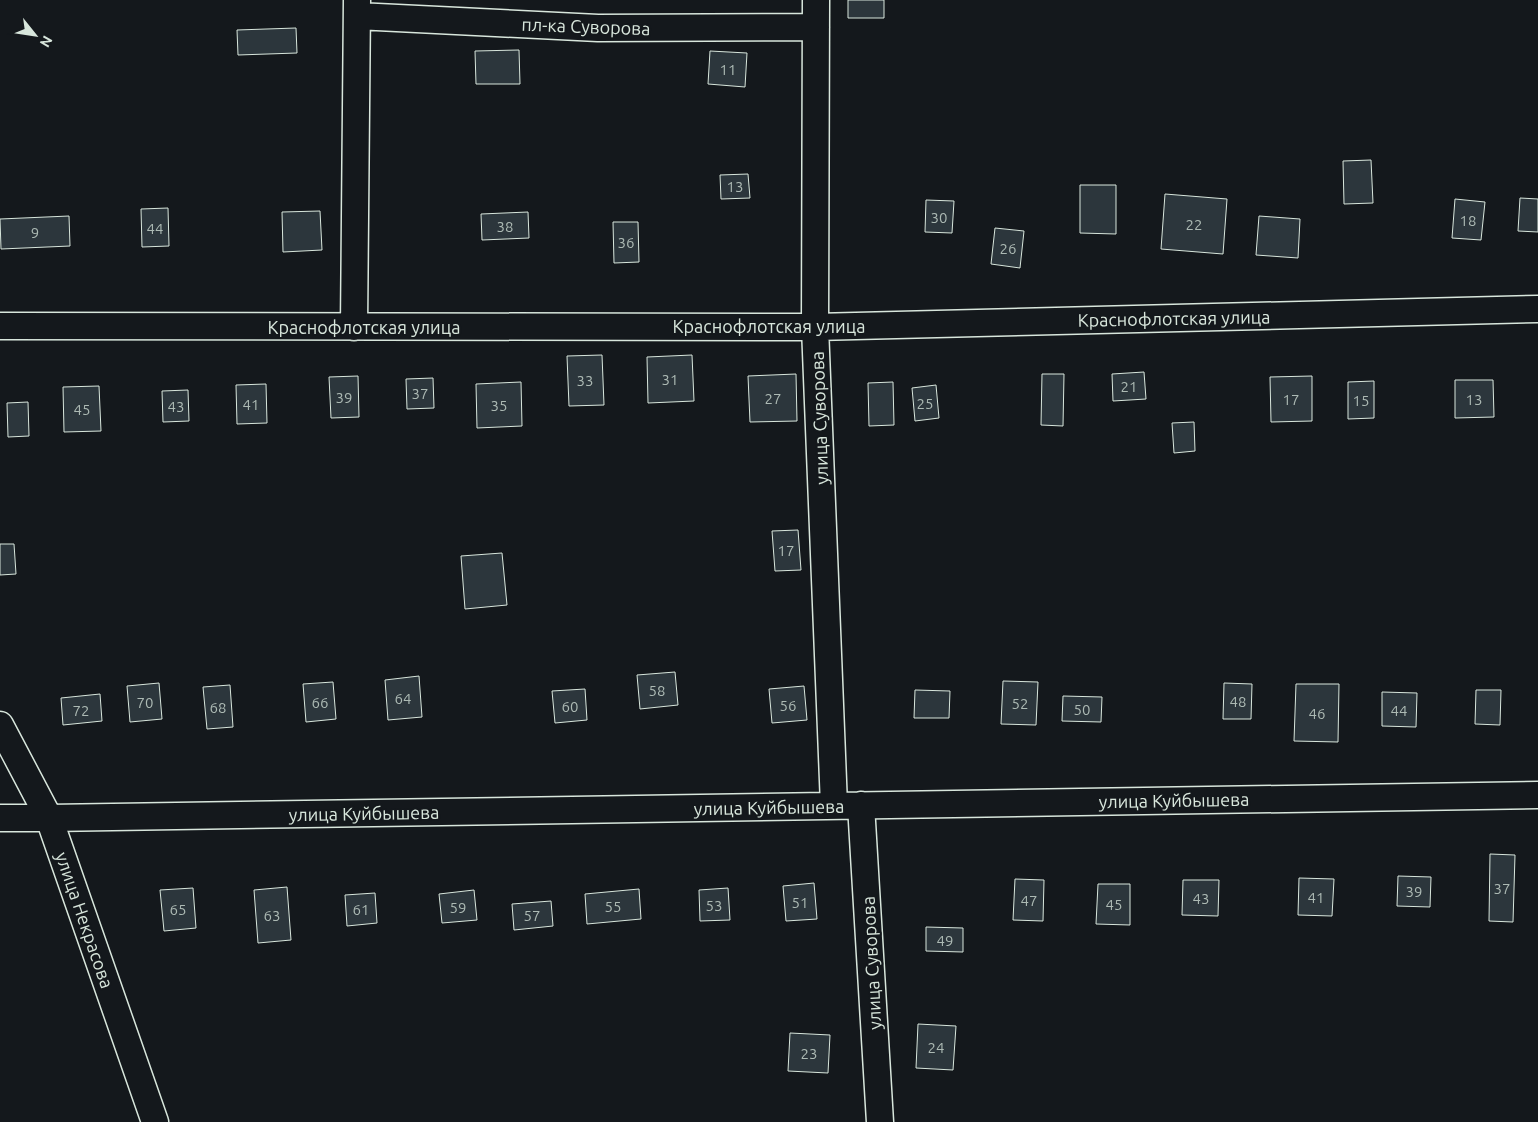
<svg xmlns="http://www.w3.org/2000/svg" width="1538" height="1122" viewBox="0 0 1538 1122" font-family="Ubuntu,sans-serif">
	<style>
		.building { fill: #2c363c; stroke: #d8e6dc }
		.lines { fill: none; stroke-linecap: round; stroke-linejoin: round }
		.minor-casing { stroke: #d8e6dc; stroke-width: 29 }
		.minor { stroke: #14181c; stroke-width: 26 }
		.labels { text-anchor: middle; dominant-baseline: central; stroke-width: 4; stroke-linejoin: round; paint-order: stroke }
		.number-label { font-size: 15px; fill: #adbab4 }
		.street-label { font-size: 18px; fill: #d8e6dc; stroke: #14181c }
	</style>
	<rect width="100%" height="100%" fill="#14181c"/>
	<!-- building -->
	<path class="building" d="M848,0H884V18H848Z
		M296,28L297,53L238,55L237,30Z
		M519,50L520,84H476L475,51Z
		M710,51L747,53L745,87L708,84Z
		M1371,160L1373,203L1344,204L1343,161Z
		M748,174L750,198L721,199L720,175Z
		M1080,185H1116V234L1080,233Z
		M1165,194L1227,199L1223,254L1161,249Z
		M1520,198L1538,199V232L1518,231Z
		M1455,199L1485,202L1481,240L1452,238Z
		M926,200L954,201L952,233L925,232Z
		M168,208L169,246L142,247L141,209Z
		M320,211L322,250L283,252L282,212Z
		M528,212L529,238L482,240L481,214Z
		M69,216L70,246L1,249L0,219Z
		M1259,216L1300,219L1298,258L1256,255Z
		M613,222H638L639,262L614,263Z
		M995,228L1024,231L1020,268L991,264Z
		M602,355L604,405L569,406L567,356Z
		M692,355L694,401L648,403L647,357Z
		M1144,372L1146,399L1113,401L1112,374Z
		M796,374L797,421L750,422L748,376Z
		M1042,374H1064L1063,426L1041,425Z
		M358,376L359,417L331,418L329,377Z
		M1312,376V421L1271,422L1270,377Z
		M433,378L434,408L407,409L406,379Z
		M1455,380H1493L1494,417L1455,418Z
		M1374,381V418L1348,419V382Z
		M521,382L522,426L477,428L476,384Z
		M893,382L894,425L869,426L868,383Z
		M266,384L267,423L237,424L236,385Z
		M936,385L939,418L915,421L912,388Z
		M99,386L101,431L64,432L63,387Z
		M188,390L189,421L163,422L162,391Z
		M28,402L29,436L8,437L7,403Z
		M1194,422L1195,451L1174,453L1172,423Z
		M798,530L801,570L775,571L772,531Z
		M0,544H14L16,574L0,575Z
		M502,553L507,605L465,609L461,556Z
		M675,672L678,705L640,709L637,675Z
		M419,676L422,717L388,720L385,680Z
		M1003,681L1038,682L1036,725L1001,724Z
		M333,682L336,719L306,722L303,684Z
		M159,683L162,719L130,722L127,686Z
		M1224,683L1252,684L1251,719H1223Z
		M1296,684H1339L1338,742L1294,741Z
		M230,685L233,727L207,729L203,687Z
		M804,686L807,720L772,723L769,689Z
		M585,689L587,720L555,723L552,691Z
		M915,690L950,691L949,718H914Z
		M1476,690H1501L1500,725L1475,724Z
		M1382,692L1417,693L1416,727L1382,726Z
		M100,694L102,721L63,725L61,698Z
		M1063,696L1102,697L1101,722L1062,721Z
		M1490,854L1515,855L1513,922L1489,921Z
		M1398,876L1431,877L1430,907L1397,906Z
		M1299,878L1334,879L1332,916L1298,915Z
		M1015,879L1044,880L1043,921L1013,920Z
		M1183,880H1219L1218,916L1182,915Z
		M814,883L817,919L786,921L783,886Z
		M1098,884H1130V925L1096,924Z
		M287,887L291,940L258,943L254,890Z
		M193,888L196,928L164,931L160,890Z
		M728,888L730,920L700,921L699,890Z
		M639,889L641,919L587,924L585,894Z
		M474,890L477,920L442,923L439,894Z
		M375,893L377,923L347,926L345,895Z
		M551,901L553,926L514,930L512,904Z
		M926,927L963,928V952L926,951Z
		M918,1024L956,1026L953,1070L916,1068Z
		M790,1033L830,1035L828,1073L788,1071Z"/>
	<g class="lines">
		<!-- minor casing -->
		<g class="minor-casing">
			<path id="minor" d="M816,0L815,327L834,806
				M357,16L598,28L816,27
				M0,326L815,327L1538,309
				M354,327L357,0
				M0,725L49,818L155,1122
				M861,805L880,1122
				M0,818H49L1538,795"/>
		</g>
		<!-- minor -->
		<use href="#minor" class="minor"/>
	</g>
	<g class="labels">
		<!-- number labels -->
		<g class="number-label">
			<text x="728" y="69">11</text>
			<text x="735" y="186">13</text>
			<text x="939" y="217">30</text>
			<text x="1468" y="220">18</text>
			<text x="1194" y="224">22</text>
			<text x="505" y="226">38</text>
			<text x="155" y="228">44</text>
			<text x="35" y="232">9</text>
			<text x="626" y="242">36</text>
			<text x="1008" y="248">26</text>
			<text x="670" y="379">31</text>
			<text x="585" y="380">33</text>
			<text x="1129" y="386">21</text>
			<text x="420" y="393">37</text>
			<text x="344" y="397">39</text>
			<text x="773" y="398">27</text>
			<text x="1291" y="399">17</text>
			<text x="1474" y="399">13</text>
			<text x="1361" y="400">15</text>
			<text x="925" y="403">25</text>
			<text x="251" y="404">41</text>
			<text x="499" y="405">35</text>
			<text x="176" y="406">43</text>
			<text x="82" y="409">45</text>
			<text x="786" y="550">17</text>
			<text x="657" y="690">58</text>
			<text x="403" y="698">64</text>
			<text x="1238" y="701">48</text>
			<text x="145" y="702">70</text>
			<text x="320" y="702">66</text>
			<text x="1020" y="703">52</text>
			<text x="788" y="705">56</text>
			<text x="570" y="706">60</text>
			<text x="218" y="707">68</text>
			<text x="1082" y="709">50</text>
			<text x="81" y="710">72</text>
			<text x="1399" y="710">44</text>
			<text x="1317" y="713">46</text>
			<text x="1502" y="888">37</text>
			<text x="1414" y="891">39</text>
			<text x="1316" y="897">41</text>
			<text x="1201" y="898">43</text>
			<text x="1029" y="900">47</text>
			<text x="800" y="902">51</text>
			<text x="1114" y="904">45</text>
			<text x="714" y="905">53</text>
			<text x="613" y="906">55</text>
			<text x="458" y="907">59</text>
			<text x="178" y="909">65</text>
			<text x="361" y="909">61</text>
			<text x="272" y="915">63</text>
			<text x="532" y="915">57</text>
			<text x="945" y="940">49</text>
			<text x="936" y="1047">24</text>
			<text x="809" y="1053">23</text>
		</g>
		<!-- street labels -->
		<g class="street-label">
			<text transform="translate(586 26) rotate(2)">пл-ка Суворова</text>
			<text transform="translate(1174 318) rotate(-1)">Краснофлотская улица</text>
			<text x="769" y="326">Краснофлотская улица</text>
			<text x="364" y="327">Краснофлотская улица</text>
			<text transform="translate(819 418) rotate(-92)">улица Суворова</text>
			<text transform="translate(1174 800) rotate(-1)">улица Куйбышева</text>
			<text transform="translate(769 807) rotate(-1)">улица Куйбышева</text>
			<text transform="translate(364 813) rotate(-1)">улица Куйбышева</text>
			<text transform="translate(85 920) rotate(71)">улица Некрасова</text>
			<text transform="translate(871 963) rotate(-93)">улица Суворова</text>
		</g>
	</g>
	<!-- north arrow -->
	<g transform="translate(35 35) rotate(120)" stroke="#14181c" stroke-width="4" paint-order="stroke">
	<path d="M0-4L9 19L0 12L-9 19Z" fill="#d8e6dc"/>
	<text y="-8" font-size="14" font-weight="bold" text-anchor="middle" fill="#d8e6dc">N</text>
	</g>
</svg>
